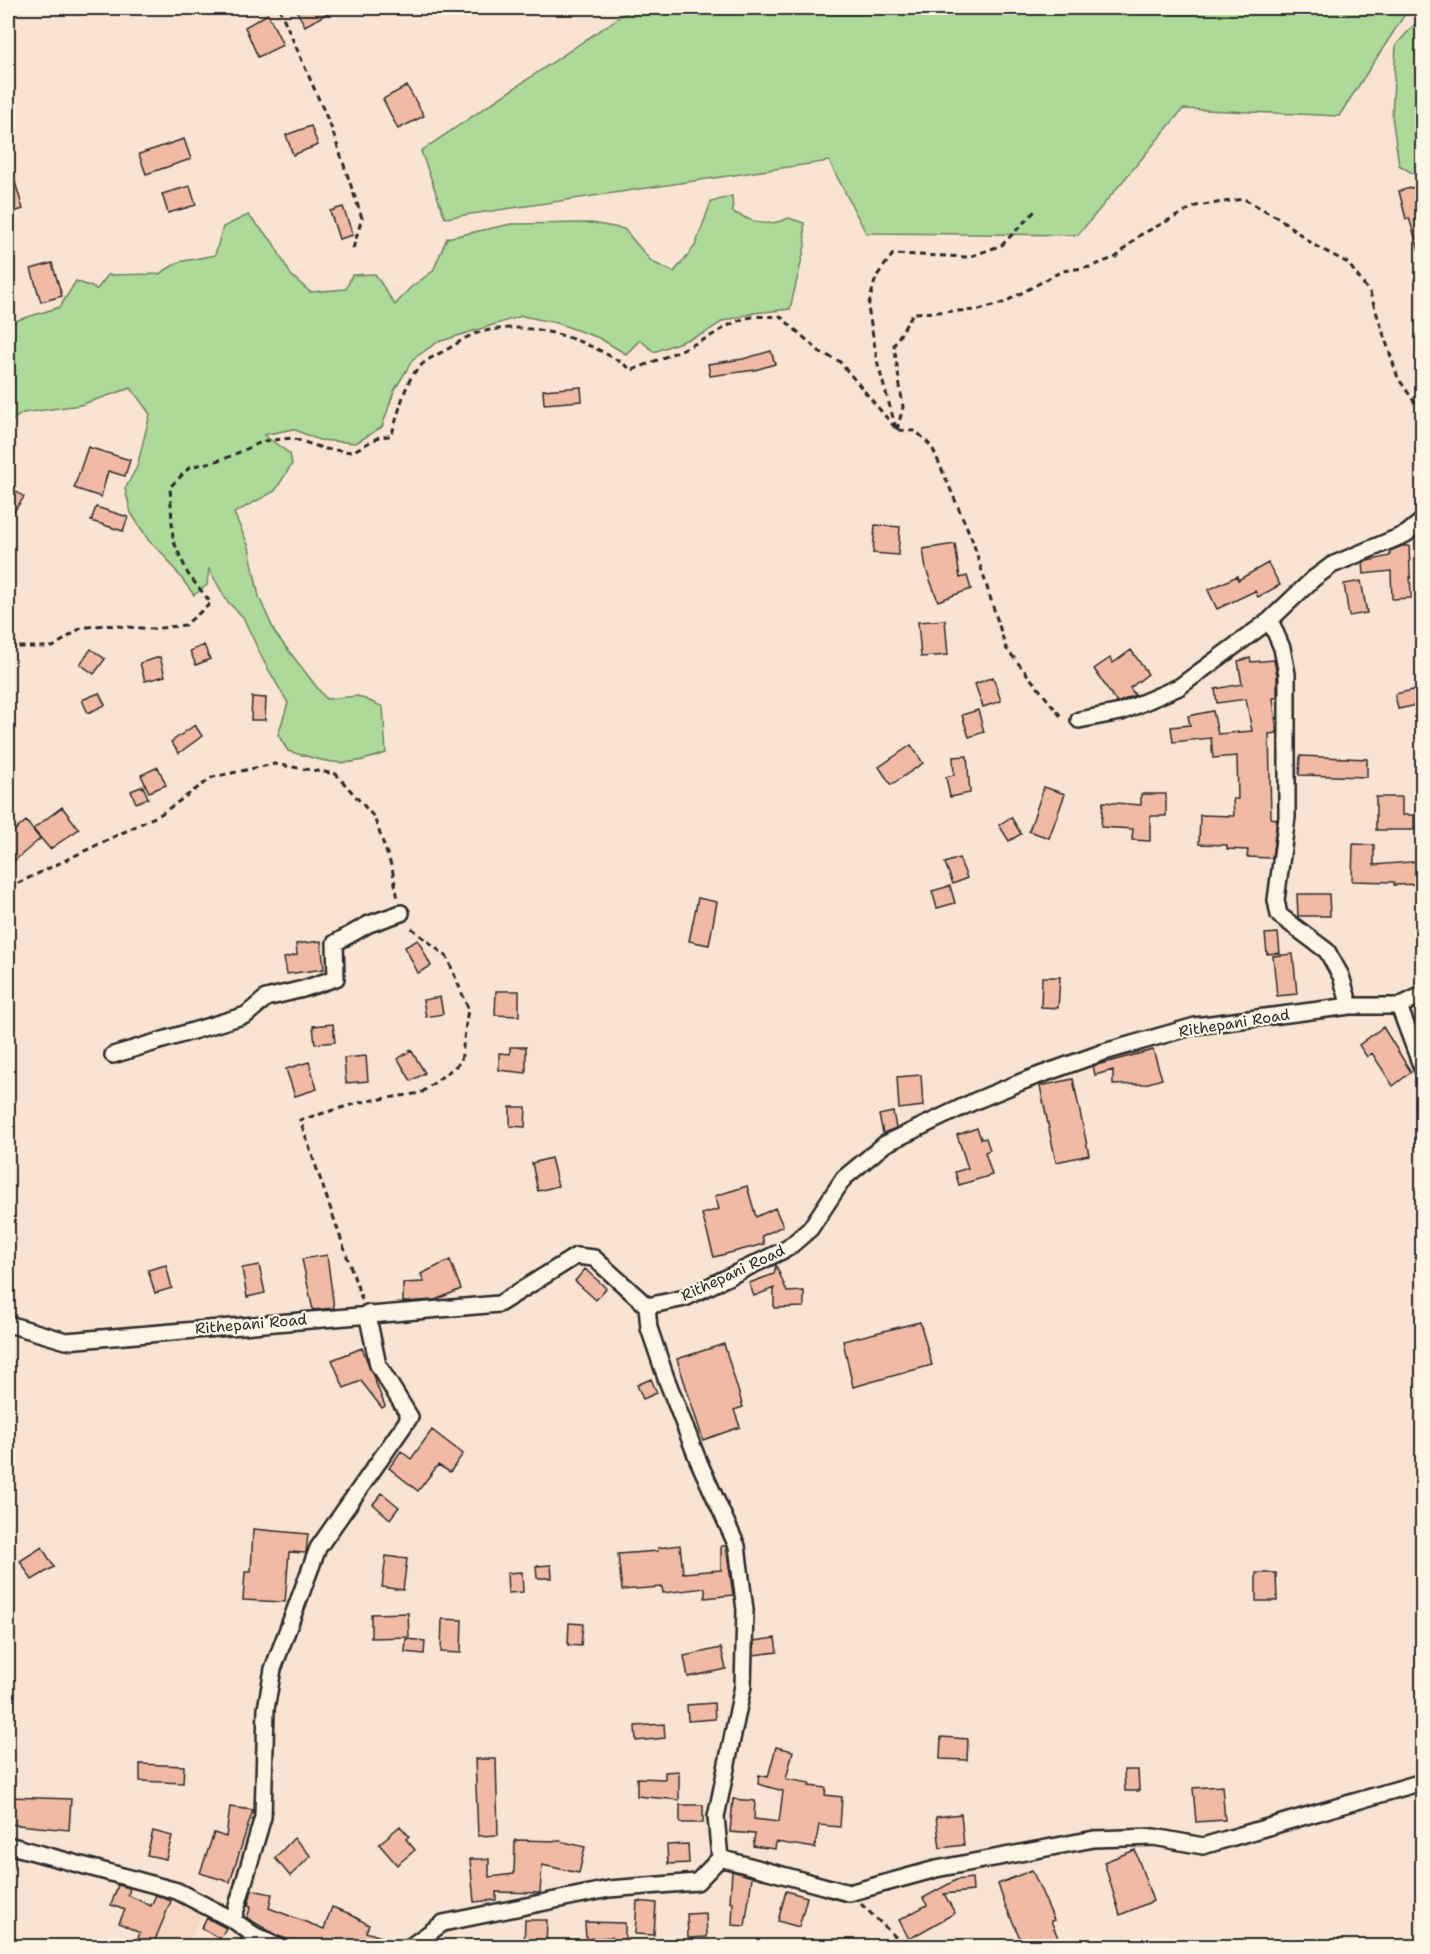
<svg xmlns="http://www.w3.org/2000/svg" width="1430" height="1954" viewBox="0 0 1430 1954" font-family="'Shantell Sans',sans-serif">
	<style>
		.built { fill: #f7d7c4 }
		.green { fill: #adda98; stroke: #6c8262; stroke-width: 1.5 }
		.building { fill: #f1baa5; stroke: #2b2b2b; stroke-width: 1.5 }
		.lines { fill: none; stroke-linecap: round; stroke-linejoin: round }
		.minor-casing { stroke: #2b2b2b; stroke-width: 20 }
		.path { stroke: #2b2b2b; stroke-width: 3; stroke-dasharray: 6 4.5; stroke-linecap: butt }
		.minor { stroke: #fcf5e5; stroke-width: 15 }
		.labels { text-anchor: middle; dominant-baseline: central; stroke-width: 4.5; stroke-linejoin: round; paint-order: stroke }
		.street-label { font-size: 15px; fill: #2b2b2b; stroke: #fcf5e5 }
	</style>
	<rect width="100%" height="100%" fill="#f9e3d2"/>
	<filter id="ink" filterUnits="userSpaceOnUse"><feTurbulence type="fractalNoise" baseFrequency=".0167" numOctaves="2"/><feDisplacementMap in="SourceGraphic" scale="12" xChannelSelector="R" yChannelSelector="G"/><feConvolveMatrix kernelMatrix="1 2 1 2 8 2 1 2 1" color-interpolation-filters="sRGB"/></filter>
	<g filter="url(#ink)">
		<!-- built -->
		<path class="built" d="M157,1891L204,1913L184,1946H132Z"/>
		<!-- green -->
		<path class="green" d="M633,8H1409L1339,116L1183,109L1078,235L866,233L829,161L445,218L421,151Z
			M1422,16V179L1399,165L1392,116L1396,45Z
			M732,196L733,212C755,223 766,228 789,218L804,223L805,246L790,309L754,313L723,321L705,333L654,352L640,340L626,354L599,338L557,323L522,316L438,342L413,359L394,391L382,427L356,443L319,440L293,429L264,435L290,454L292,464L275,491L234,513L249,547L259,597L275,633L326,699L358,696L383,707L386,753C342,769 332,763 288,751L278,735L288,703L263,660L243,617L227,601L209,569L207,585L194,595L164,555L149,541L131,513L125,489L137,467L150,414L131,388L80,405L23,413L8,423V323L60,307L76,281L97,289L108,275L159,274L179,262L215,255L223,227L248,215L272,241L291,275L310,292L346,289L352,275L375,274L395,305L410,288L433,271L447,238L511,224L592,223L624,229L652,262L674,272L695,246L711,202Z"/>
		<!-- building -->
		<path class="building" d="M295,8H337L305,26Z
			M268,14L283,45L258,57L245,27Z
			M407,86L424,116L398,129L383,99Z
			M311,126L318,145L293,155L286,135Z
			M184,139L191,159L146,174L139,154Z
			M11,168L23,209L8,214V169Z
			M190,186L196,205L168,213L162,194Z
			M1415,187L1422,216V249L1419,250L1409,218L1406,219L1399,191Z
			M343,207L353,235L339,239L330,211Z
			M52,263L62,296L41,302L31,269Z
			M771,351L775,364L755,370L710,376L708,364L743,359Z
			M581,387L582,401L544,404L543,390Z
			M88,447L130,460L125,476L108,471L101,497L74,488Z
			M8,486L24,497L8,520Z
			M96,507L128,517L123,531L91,521Z
			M875,525L900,527L898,555L873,553Z
			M955,544L960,578L967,576L971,589L938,601L926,569L923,549Z
			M1402,546H1409L1411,598L1392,599L1391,571L1364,574L1363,562L1390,556V551Z
			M1268,563L1280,585L1258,597L1255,591L1217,609L1208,590L1237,576L1238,580Z
			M1361,581L1367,613L1349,616L1344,584Z
			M945,620L948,655L921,657L918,622Z
			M204,645L210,659L196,665L190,651Z
			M91,649L105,659L94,674L80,664Z
			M1131,650L1148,674L1130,688L1135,695L1117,703L1094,669L1110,658L1113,663Z
			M160,657L165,676L145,681L140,663Z
			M1250,658L1251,662L1274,660L1277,675V698H1273L1277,733L1269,734L1271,818L1277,819L1272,858L1247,857L1248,850L1227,849V845L1199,844L1200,815L1234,816L1233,799H1238L1237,756L1213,758L1211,738L1173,742L1171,727L1190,725L1188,716L1213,711L1218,734L1252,731L1246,699L1217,703L1215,689L1242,684L1238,661Z
			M993,677L1001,701L983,707L975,684Z
			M1422,688V704L1398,709L1395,694Z
			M99,693L105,705L88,713L82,700Z
			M252,697L266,698L265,720H251Z
			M978,710L984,732L969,737L962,715Z
			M195,725L202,736L179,753L171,742Z
			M911,745L923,763L891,785L879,767Z
			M967,756L970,793L950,797L946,777L954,775L953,757Z
			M1300,756L1367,759V777L1299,775Z
			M158,767L166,785L149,792L141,775Z
			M143,786L148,798L136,803L131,791Z
			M1044,787L1065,794L1049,838L1029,831Z
			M1141,794H1166V816H1150V841L1132,840L1133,829L1101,827L1103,802L1141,805Z
			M1376,797H1402V815H1414V830H1376Z
			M62,807L79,829L50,849L33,829Z
			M1011,817L1021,834L1009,841L999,825Z
			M26,821L40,839L8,866V836Z
			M1353,844L1374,845V865L1422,861V884L1394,885V882L1352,881Z
			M959,858L967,878L953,884L945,863Z
			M950,886L955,903L937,908L932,891Z
			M1297,894H1329L1330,916H1298Z
			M698,898L717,902L709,945L689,941Z
			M1278,933L1280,953L1267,954L1265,934Z
			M418,940L431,966L418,973L405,947Z
			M321,941L324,969L287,974L284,958L297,955L296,944Z
			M1293,954L1297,994L1277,996L1273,956Z
			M1042,977H1060L1058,1008L1041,1007Z
			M496,991H519V1016L495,1015Z
			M440,997L443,1014L426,1017L423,1000Z
			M333,1024L335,1042L315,1044L313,1026Z
			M1383,1027L1411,1072L1393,1086L1372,1053L1367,1057L1359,1045Z
			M510,1047H526V1073L499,1070V1053L510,1054Z
			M411,1050L425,1073L411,1081L398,1059Z
			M1153,1050L1162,1079L1145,1084L1113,1085V1070L1095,1075L1093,1066Z
			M366,1056L368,1081L346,1083L344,1058Z
			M309,1062L317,1089L295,1096L286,1069Z
			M921,1075L923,1106L899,1109L897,1077Z
			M1073,1079L1089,1155L1056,1162L1040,1086Z
			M510,1107H526L525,1127L510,1126Z
			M893,1112L896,1128L883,1133L879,1115Z
			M977,1128L981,1139L986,1138L990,1150L985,1152L992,1175L959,1185L955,1172L968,1168L957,1135Z
			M551,1158L558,1186L538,1191L532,1163Z
			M747,1186L756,1217L775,1208L783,1226L762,1236L764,1244L714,1257L702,1214L719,1209L715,1196Z
			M327,1255L334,1308L313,1310L302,1259Z
			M450,1260L461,1289L435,1300L403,1302V1283L424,1282L421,1274Z
			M166,1265L172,1288L155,1293L148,1270Z
			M259,1265L265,1293L247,1297L242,1268Z
			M776,1265L787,1292L804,1291V1307L774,1308V1288L754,1296L749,1283L774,1274Z
			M585,1269L606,1288L596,1300L575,1281Z
			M920,1322L932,1365L853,1387L843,1341Z
			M724,1344L743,1407L734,1410L740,1427L703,1440L677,1359Z
			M362,1348L385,1406L382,1408L361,1381L344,1388L332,1360Z
			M651,1379L657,1393L643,1399L637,1385Z
			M432,1430L463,1454L450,1472L438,1465L418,1491L389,1468L401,1451L411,1459Z
			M382,1493L399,1507L390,1519L373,1504Z
			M253,1529L308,1534L306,1553L289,1552L285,1602L243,1600L245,1572H251Z
			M680,1545L683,1573L721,1570V1546H726L733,1595L705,1598V1588L663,1593L662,1587L622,1590L618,1554L658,1551V1548Z
			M42,1547L54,1567L32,1580L20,1561Z
			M386,1556L407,1559L403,1590L382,1587Z
			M551,1565L552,1578H537L536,1566Z
			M522,1572L523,1592L508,1593L507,1573Z
			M1256,1573H1276L1277,1601H1256Z
			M408,1613L409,1637L371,1638V1614Z
			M442,1619L462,1620L461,1653L441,1652Z
			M569,1623L583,1624L581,1646L568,1645Z
			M775,1638L777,1652L754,1655V1641Z
			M406,1639L425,1641L424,1654L405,1652Z
			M721,1648L726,1669L688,1677L684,1656Z
			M714,1703L715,1719L688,1721L687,1705Z
			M664,1724L665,1738L636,1741L635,1726Z
			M941,1737L968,1739L967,1760L940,1759Z
			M776,1747L793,1751L786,1779L810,1783L809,1786L826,1788L825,1795L842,1797L840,1827L819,1825L815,1848L776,1842L775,1849L753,1846L755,1834L730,1832L733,1799L755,1801L754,1819L779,1822L783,1791L758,1784L759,1775L768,1777Z
			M475,1759H496L498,1835L478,1836Z
			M140,1764L184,1766L183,1783L140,1781Z
			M1124,1770H1138L1139,1791H1125Z
			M679,1771V1800L637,1796V1778L665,1779V1772Z
			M1222,1786L1225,1820L1196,1822L1193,1788Z
			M8,1797L71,1799L69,1830L8,1824Z
			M680,1805H703V1823H680Z
			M230,1807L253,1810L230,1882L200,1873L214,1833L226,1837Z
			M961,1814L964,1845L940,1848L936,1817Z
			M400,1826L409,1836L406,1839L415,1850L397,1865L379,1844Z
			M153,1831L172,1836L166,1859L147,1855Z
			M294,1838L311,1856L290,1876L275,1858Z
			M515,1840L560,1841L585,1847L579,1873L542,1865L540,1893L496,1892V1900L474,1902L470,1859H489V1877L514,1874Z
			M688,1844L689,1863L668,1864L667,1845Z
			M1135,1850L1153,1901L1120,1915L1104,1862Z
			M1032,1870L1054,1920L1051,1921L1062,1947H1024L1004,1902L998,1884Z
			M732,1871L752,1877L745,1926L732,1925L733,1903L730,1902Z
			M972,1878L973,1891L944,1894L955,1913L909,1939L899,1920L927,1905L923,1898L956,1880Z
			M118,1885L130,1888L128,1895L151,1906L156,1895L171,1901L152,1947H134L140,1933L119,1923L125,1910L111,1905Z
			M252,1890L272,1894L269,1908L324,1929L332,1907L348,1913L369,1925L366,1932L402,1944L401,1947H307L276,1935L247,1918L251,1906L248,1905Z
			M786,1891L807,1897L799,1927L778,1921Z
			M637,1901L656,1903L654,1935L635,1934Z
			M706,1913L707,1937L688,1938L687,1914Z
			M207,1918L226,1928L220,1939L201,1928Z
			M525,1920H547L546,1947H524Z
			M585,1922L625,1923V1943H612V1937L586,1939Z"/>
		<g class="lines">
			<!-- minor casing -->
			<g class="minor-casing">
				<path id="minor" d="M1270,620L1282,648L1287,674V817L1276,900L1279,915L1327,951L1341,976L1350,1006
					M1079,720L1121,712L1179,687L1270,620L1313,579L1332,565L1406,534L1422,521
					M1399,1006L1422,1068
					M113,1055L246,1015L266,998L303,989L336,978L335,943L369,924L401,913
					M8,1324L66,1341L499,1304L576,1256L594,1258L647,1306L685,1298L788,1248L810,1229L844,1178L885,1144L975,1101L1026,1080L1104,1052L1195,1026L1350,1006H1399L1422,995
					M8,1845L177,1891L233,1920L263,1817L266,1709L273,1669L318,1548L410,1417L378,1365L367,1313
					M720,1858L849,1893L936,1869L1094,1839L1154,1837L1203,1846L1422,1782
					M233,1920L254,1935L248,1946
					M254,1935L276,1946
					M411,1946L443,1923L609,1889L697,1882L720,1858L716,1817L743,1686L745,1610L737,1546L698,1460L666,1378L649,1328L647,1306"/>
			</g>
			<!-- path -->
			<path class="path" d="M279,8L331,127L362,218L352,252
				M896,428L878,365L868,307L876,277L893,254L969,257L1002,245L1035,211
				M897,430L903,407L894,345L913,313L979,310L1003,303L1062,271L1090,267L1116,257L1140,235L1196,206L1244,199L1279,218L1314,245L1348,263L1370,293L1398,378L1422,413
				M8,647H53L81,628L104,625L152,629L185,625L211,603L188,574L173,540L170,487L190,467L224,459L264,441L292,438L325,449L352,452L379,437L391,436C398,417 402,393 412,376C421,362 434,356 448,349C458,343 470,334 481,332C532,319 590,340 632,370C657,361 681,350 705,339C721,331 733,320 752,317C761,316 771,317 780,316L820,352L839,361L897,430L916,431L932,447L972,539L1006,648L1063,719
				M8,888L161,814L213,777L274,764L336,774L374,817L392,868L398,899
				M362,1300L300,1120L361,1102L421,1093L461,1062L468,1008L447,957L409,926
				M861,1904L905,1946"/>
			<!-- minor -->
			<use href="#minor" class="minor"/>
		</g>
	</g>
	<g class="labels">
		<!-- street labels -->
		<g class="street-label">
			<text transform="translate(1234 1023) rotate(-9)">Rithepani Road</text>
			<text transform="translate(733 1273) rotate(-25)">Rithepani Road</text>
			<text transform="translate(251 1324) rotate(-5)">Rithepani Road</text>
		</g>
	</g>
	<!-- margin -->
	<rect width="1430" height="1954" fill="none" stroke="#fcf5e5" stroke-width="30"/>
	<rect x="15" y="15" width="1400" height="1924" fill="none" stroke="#2b2b2b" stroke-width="2" filter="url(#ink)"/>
</svg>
